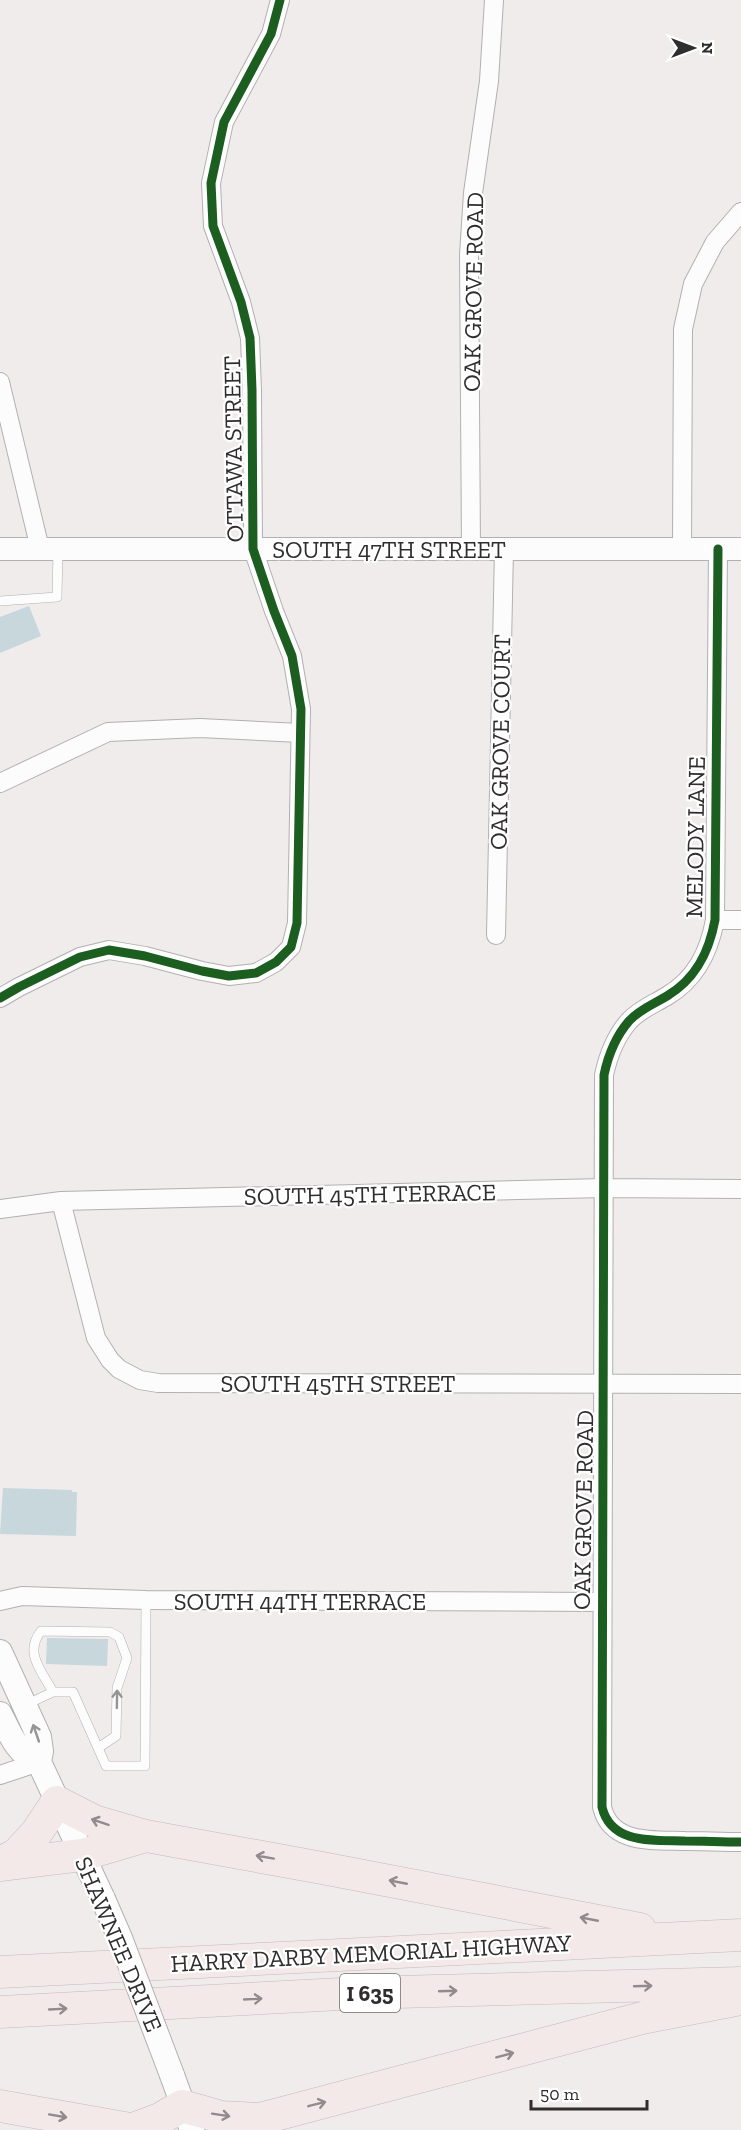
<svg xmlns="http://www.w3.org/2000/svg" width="741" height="2130" viewBox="0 0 741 2130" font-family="'Zilla Slab',serif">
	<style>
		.building { fill: #c7d7db }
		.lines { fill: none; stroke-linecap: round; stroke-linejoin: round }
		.service-casing { stroke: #b2b0b0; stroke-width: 10 }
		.minor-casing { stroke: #b2b0b0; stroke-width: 20 }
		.tertiary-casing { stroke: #b2b0b0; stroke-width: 24 }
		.secondary-casing { stroke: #b2b0b0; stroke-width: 26 }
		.motorway-casing { stroke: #c5b9ba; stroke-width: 33 }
		.service { stroke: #fdfcfc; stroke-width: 9 }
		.minor { stroke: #fdfcfc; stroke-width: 18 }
		.tertiary { stroke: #fdfcfc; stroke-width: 22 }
		.secondary { stroke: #fdfcfc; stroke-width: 24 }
		.motorway { stroke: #f3e9e9; stroke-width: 32 }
		.secondary-bridge-casing { stroke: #b2b0b0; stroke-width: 26; stroke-linecap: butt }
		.secondary-bridge { stroke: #fdfcfc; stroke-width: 24 }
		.cycleway-casing { stroke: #fff; stroke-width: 13 }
		.cycleway { stroke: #1b5e20; stroke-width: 9 }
		.oneway { stroke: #969494 }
		.oneway2 { stroke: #918b8b }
		.labels { text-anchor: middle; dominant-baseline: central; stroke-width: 4.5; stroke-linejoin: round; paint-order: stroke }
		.shield { fill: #fff; stroke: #6d6c6c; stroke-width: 1.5 }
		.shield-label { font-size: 22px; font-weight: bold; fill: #2f2d2d }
		.street-label { font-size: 24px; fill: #2f2d2d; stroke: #fff }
	</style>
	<rect width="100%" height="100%" fill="#f0ecec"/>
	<!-- building -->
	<path class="building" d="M29,606L41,636L0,653V617Z
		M3,1488L72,1490V1492H77L76,1536L0,1534Z
		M47,1638L108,1639L107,1666L46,1664Z"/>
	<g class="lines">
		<!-- service casing -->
		<g class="service-casing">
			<path id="service" d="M0,601L57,597L58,549
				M53,1692C41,1670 24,1653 41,1631L110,1632L119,1637L127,1658L117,1688L116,1736L98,1748
				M25,1705L53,1692H73L106,1766H145L146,1600"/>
		</g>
		<!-- minor casing -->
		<g class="minor-casing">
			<path id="minor" d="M0,382L40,549
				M471,549L469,255L473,193L489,81L494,0
				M718,549L715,920C709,952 696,979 667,996C654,1004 640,1009 629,1021C616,1036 608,1056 604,1075L602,1807C611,1845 654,1840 685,1841C703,1841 722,1842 741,1842
				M682,550L683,329L693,284L715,242L741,212
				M0,783L108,732L200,728L300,733
				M715,920H741
				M496,935L504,549
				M0,998L19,987L80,957L109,950L145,956L202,971L229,976L256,973L276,962L291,947L297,923L301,709L292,656L274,611L253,549L252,390L250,338L241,302L213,226L211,183L224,122L271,34L280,0
				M61,1201L96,1338L110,1360L119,1369L140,1380L158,1383L741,1384
				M0,1209L61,1201L604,1188L741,1189
				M0,1601L22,1596L146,1600L601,1602
				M0,1775L39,1762"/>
		</g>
		<!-- tertiary casing -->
		<g class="tertiary-casing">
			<path id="tertiary" d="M0,549H741"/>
		</g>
		<!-- secondary casing -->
		<g class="secondary-casing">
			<path id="secondary" d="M0,1652L39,1737L41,1751L39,1762L103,1899
				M0,1714C10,1734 17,1754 39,1762
				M172,2075L192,2130"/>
		</g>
		<!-- motorway casing -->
		<g class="motorway-casing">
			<path id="motorway" d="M0,1863L17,1854L37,1832L57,1802L94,1821L146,1836L322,1868L640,1929
				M0,1865L82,1855L146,1836
				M0,1972L741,1935
				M0,2012L360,1993L741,1983
				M0,2106L136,2130
				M133,2129L160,2119L182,2106L221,2117L260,2119L642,2018L741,1999"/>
		</g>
		<!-- service -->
		<use href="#service" class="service"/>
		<!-- minor -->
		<use href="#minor" class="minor"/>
		<!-- tertiary -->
		<use href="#tertiary" class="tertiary"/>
		<!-- secondary -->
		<use href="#secondary" class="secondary"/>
		<!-- motorway -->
		<use href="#motorway" class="motorway"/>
		<!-- secondary-bridge casing -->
		<g class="secondary-bridge-casing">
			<path id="secondary-bridge" d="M103,1899L120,1938L172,2075"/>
		</g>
		<!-- secondary-bridge -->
		<use href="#secondary-bridge" class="secondary-bridge"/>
		<!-- cycleway casing -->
		<g class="cycleway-casing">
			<path id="cycleway" d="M718,549L715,920C709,952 696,979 667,996C654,1004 640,1009 629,1021C616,1036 608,1056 604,1075L602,1807C611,1845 654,1840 685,1841C703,1841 722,1842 741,1842
				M0,998L19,987L80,957L109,950L145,956L202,971L229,976L256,973L276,962L291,947L297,923L301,709L292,656L274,611L253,549L252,390L250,338L241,302L213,226L211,183L224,122L271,34L280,0"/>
		</g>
		<!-- cycleway -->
		<use href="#cycleway" class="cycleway"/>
	</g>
	<!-- one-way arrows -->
	<defs><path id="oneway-shaft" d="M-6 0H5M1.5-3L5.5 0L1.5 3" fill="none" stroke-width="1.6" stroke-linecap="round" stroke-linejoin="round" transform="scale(1.5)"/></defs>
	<g class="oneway">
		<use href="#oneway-shaft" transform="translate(117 1699) rotate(-89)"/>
		<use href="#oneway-shaft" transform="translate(36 1733) rotate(-109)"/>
	</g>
	<g class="oneway2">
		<use href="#oneway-shaft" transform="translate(100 1822) rotate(-161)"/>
		<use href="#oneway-shaft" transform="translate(265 1857) rotate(-170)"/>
		<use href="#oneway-shaft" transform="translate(398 1882) rotate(-169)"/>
		<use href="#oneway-shaft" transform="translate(589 1919) rotate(-169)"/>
		<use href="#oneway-shaft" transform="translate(643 1986) rotate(-2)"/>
		<use href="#oneway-shaft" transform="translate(448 1991) rotate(-2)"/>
		<use href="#oneway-shaft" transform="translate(253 1999) rotate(-3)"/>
		<use href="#oneway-shaft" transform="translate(58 2009) rotate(-3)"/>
		<use href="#oneway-shaft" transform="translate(505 2055) rotate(-15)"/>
		<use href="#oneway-shaft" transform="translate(317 2104) rotate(-14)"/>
		<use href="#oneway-shaft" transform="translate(221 2115) rotate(9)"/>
		<use href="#oneway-shaft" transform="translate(58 2116) rotate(10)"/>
	</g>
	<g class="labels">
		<!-- shield labels -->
		<rect class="shield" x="340" y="1974" width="60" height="38" rx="4.5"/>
		<g class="shield-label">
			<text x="370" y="1993">I 635</text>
		</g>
		<!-- street labels -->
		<g class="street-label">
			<text transform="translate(473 292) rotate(-89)">OAK GROVE ROAD</text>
			<text transform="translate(233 449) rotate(-91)">OTTAWA STREET</text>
			<text x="389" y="549">SOUTH 47TH STREET</text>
			<text transform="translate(500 742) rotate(-89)">OAK GROVE COURT</text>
			<text transform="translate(695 837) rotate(-89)">MELODY LANE</text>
			<text transform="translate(370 1194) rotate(-1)">SOUTH 45TH TERRACE</text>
			<text x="338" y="1383">SOUTH 45TH STREET</text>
			<text transform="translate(583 1510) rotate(-89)">OAK GROVE ROAD</text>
			<text x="300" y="1601">SOUTH 44TH TERRACE</text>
			<text transform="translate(119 1944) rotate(67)">SHAWNEE DRIVE</text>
			<text transform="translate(371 1953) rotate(-3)">HARRY DARBY MEMORIAL HIGHWAY</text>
		</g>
	</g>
	<!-- north arrow -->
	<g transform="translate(693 48) rotate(90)" stroke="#ffffff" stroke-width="4.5" paint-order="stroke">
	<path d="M0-4.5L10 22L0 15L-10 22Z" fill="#2f2d2d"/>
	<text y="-9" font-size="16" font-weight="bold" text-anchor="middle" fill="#2f2d2d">N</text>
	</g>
	<!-- scale -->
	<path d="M531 2100v9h116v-9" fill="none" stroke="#2f2d2d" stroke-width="3"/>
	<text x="540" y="2100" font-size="18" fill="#2f2d2d" stroke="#ffffff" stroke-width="4.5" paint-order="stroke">50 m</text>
</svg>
